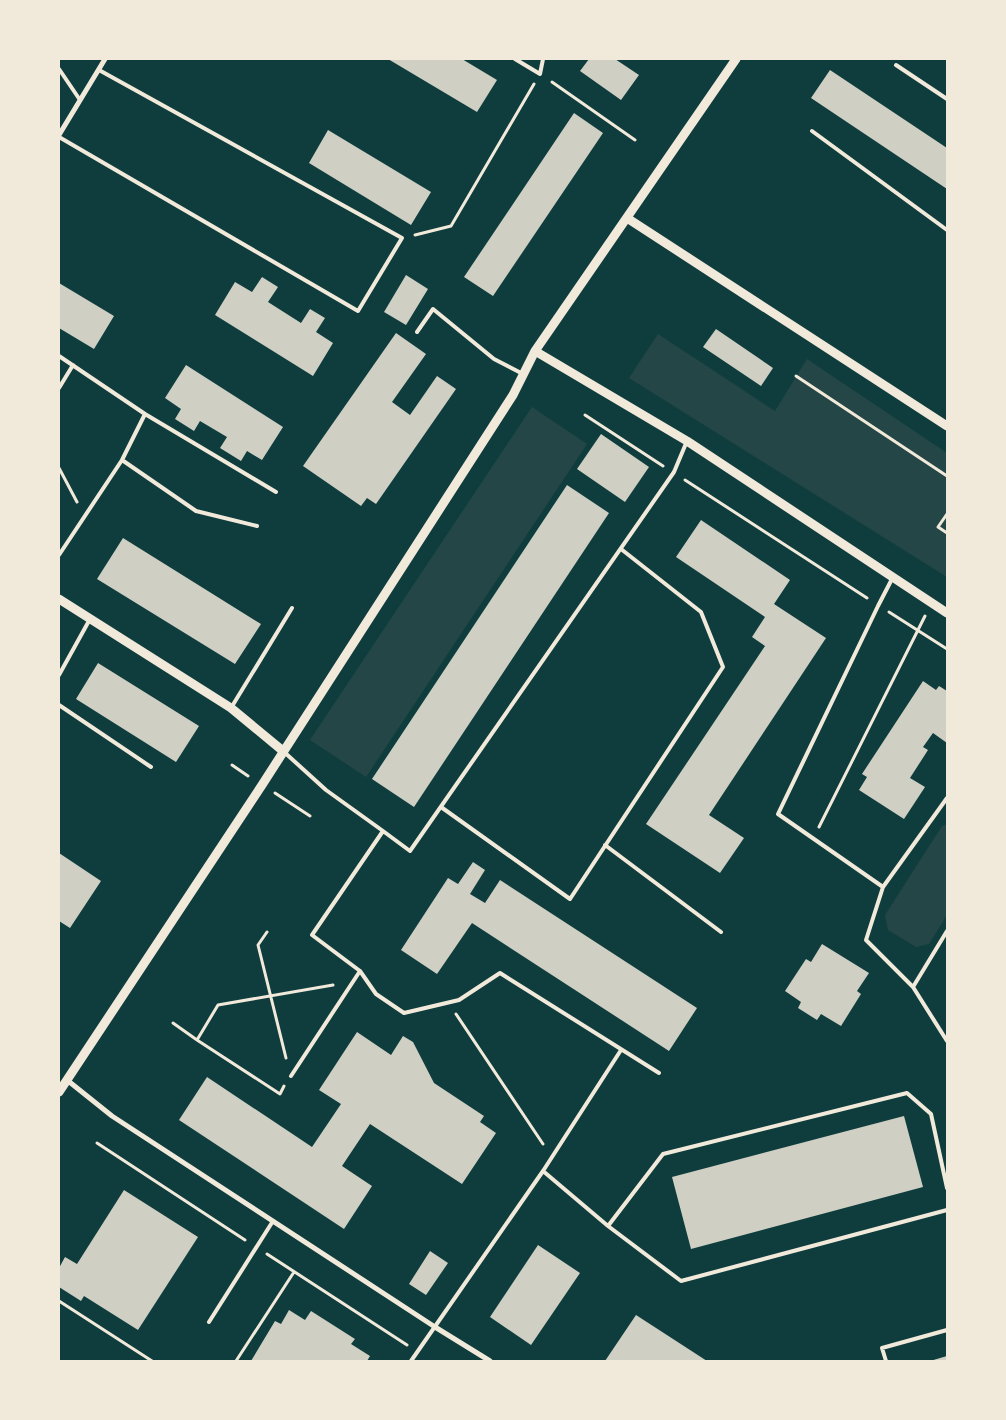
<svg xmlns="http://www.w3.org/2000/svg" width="1006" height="1420" viewBox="0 0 1006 1420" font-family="'Golos Text',sans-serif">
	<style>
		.green { fill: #244646 }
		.building { fill: #cfcfc3 }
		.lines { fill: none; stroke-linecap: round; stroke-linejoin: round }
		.path { stroke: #f1e9da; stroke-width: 3 }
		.service { stroke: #f1e9da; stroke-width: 4 }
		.minor { stroke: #f1e9da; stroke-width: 5 }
		.tertiary { stroke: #f1e9da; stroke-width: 9 }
	</style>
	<rect width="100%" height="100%" fill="#0f3d3e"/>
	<!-- green -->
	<path class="green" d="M658,334L775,411L807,359L947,453V577L629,378Z
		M532,407L587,444L366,777L310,740Z
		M947,824V915L929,944L916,947L888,930L885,915L942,826Z"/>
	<!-- building -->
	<path class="building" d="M388,59H462L497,80L477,112Z
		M589,59H615L639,75L621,100L580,71Z
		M830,70L947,148V189L811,98Z
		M574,113L603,133L493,296L464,277Z
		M328,130L431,192L411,225L309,163Z
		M406,275L428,289L406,325L384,312Z
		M262,277L278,287L268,302L301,323L310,309L325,318L316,332L333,343L313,376L215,315L235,282L252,292Z
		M59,283L114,316L94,349L59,328Z
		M716,329L773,368L761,386L703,347Z
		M396,333L426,354L392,402L410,415L437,376L456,389L376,504L367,498L361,506L303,466Z
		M186,365L283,427L262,460L247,451L241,461L220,448L227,437L200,421L194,431L175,419L181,409L165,398Z
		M601,434L649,467L625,502L577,469Z
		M567,485L609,513L414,807L372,779Z
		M701,520L790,580L774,604L826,638L709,815L744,838L720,873L646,824L765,646L752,637L765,617L676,557Z
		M123,538L261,624L235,664L97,579Z
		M98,663L199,726L176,762L76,699Z
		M923,681L936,690L939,686L947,691V743L933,733L923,747L928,750L910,778L925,787L904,819L859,790L867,777L862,774Z
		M59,853L101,881L70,928L59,921Z
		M473,862L485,870L470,894L485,903L500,880L697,1008L669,1051L472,923L437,974L401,950L448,878L458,884Z
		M822,944L869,973L857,991L861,994L841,1026L821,1014L817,1020L798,1008L801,1002L785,991L806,959L811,962Z
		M357,1032L391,1055L403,1036L413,1042L434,1083L484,1116L480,1122L496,1133L462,1184L370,1124L342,1166L372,1186L344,1229L179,1120L207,1077L312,1147L341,1104L319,1090Z
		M904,1116L923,1187L691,1249L672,1177Z
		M124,1190L198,1237L138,1330L84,1296L81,1301L59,1287V1268L65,1257L77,1264Z
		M538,1245L580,1273L531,1345L490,1317Z
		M430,1251L448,1263L426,1295L409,1284Z
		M289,1310L305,1320L311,1311L355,1339L351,1344L370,1356L367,1361H251L275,1321L281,1324Z
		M636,1315L707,1361H605Z
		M947,1356V1361H930Z"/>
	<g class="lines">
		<!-- path -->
		<path class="path" d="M552,82L635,140
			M415,235L451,226L534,84
			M796,376L947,476
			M585,415L663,466
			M59,468L77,502
			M685,480L867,598
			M947,514L938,527L947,533
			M889,612L947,649
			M232,765L248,776
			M275,793L310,816
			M819,827L925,616
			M267,932L258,945L286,1058
			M456,1014L543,1144
			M173,1023L197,1040L218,1005L333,985
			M197,1040L280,1094L284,1086
			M97,1143L245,1240
			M267,1254L407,1345
			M59,1301L152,1361
			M236,1361L294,1272"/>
		<!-- service -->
		<path class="service" d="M515,59L540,74L543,59
			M896,65L947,99
			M59,69L80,100
			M812,131L947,230
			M59,137L358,311L402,238L99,70
			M417,332L433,309L494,359L523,374
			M59,356L145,414L276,492
			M59,388L73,365
			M122,460L196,511L257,526
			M59,555L122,460L145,414
			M893,577L878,606L778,814L883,887L866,940L913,987L947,1041
			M59,675L90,619
			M59,705L151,767
			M231,708L292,608
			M283,751L326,790L383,831L312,935L360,971L376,994L404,1013L459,1000L500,973L659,1073
			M441,807L570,899L723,667L701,612L621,549
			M383,831L410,851L674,472L687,441
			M605,845L721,932
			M883,887L947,798
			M913,987L947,931
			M291,1076L360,971
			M543,1171L608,1226L681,1281L947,1210
			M608,1226L663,1154L907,1093L931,1114L947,1188
			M209,1322L273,1221
			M411,1361L543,1171L621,1050
			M886,1361L882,1348L947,1330"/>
		<!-- minor -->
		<path class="minor" d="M59,135L105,59
			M67,1080L112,1116L435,1327L490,1361"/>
		<!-- tertiary -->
		<path class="tertiary" d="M627,218L947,426
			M535,351L687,441L947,613
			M59,599L231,708L283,751
			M59,1092L262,785L513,395L535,351L736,59"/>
	</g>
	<!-- border -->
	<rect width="1006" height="1420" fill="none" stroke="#f1e9da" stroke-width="120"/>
</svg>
